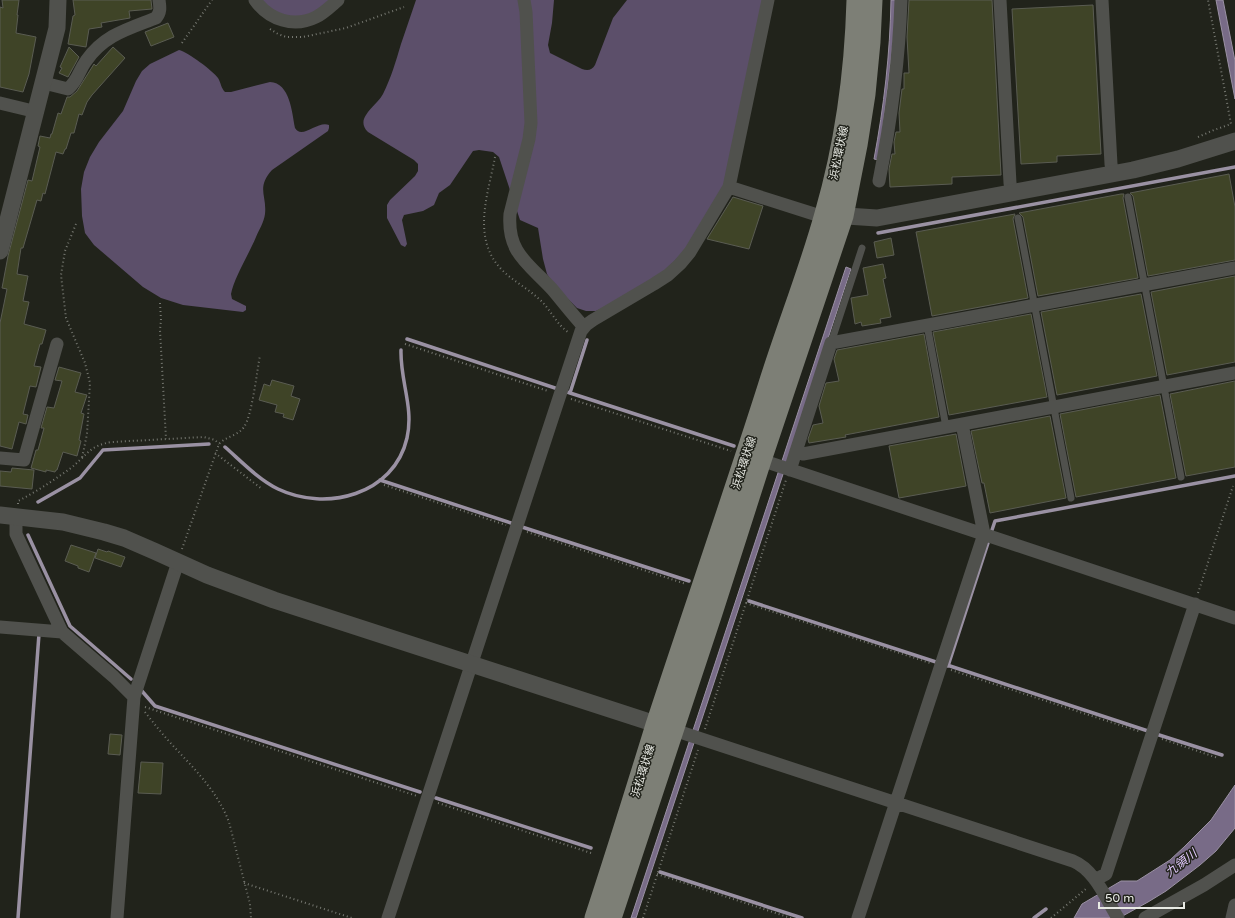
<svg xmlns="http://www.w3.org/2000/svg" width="1235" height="918" viewBox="0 0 1235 918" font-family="'Varela Round','Noto Sans JP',sans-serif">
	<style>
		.forest { fill: #5c4f6a }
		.water { fill: #786b87; stroke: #9a91a3 }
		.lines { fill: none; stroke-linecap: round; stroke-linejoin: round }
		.stream { stroke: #9a91a3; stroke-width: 3.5 }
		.building { fill: #3f4427; stroke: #5a5c52 }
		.path { stroke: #767871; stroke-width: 2; stroke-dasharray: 1 3; stroke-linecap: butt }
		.service { stroke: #50514d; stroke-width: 7 }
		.minor { stroke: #50514d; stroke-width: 13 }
		.tertiary { stroke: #50514d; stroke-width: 17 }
		.primary { stroke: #7d7f76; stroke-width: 21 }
		.labels { text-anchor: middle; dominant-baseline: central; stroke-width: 3; stroke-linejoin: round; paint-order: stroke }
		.street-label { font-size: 11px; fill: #e8eae4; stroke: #21231b }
		.water-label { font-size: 12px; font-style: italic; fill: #e3caff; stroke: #21231b }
	</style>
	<rect width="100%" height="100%" fill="#21231b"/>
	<!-- forest -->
	<path class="forest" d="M262,0H333L305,18L276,14Z
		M416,0H554L552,23L548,45L550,53L582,69C588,71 592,70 595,65L613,18L627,0H763L724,185L686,249L665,271L610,305L596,311H586L577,308L555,286L547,274L543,259L538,228L520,220L499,157L493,152L479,150L473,151L450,185L439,193L434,205L423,211L404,215L402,220L407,244L405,247L401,245L387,218V205L390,200L415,176L418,171V164L414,160L368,132C354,118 376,107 383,94C391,78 396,61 401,44C406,29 411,15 416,0Z
		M179,50C188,52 213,71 218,78C221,83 221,88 225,92H231L270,82C290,83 292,112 295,128C302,140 318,120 329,125V128L328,131L272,170C256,188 267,195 265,214C264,222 259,230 256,237C249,254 234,278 231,294L232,299L246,306V310L243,312L183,305L161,298L143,287L94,245L85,233L82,216L81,189L84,172L90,157L99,142L123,111L136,81L142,71L150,64Z"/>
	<!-- water -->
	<path class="water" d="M891,0H897L896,17L879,160L874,159C884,106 890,54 891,0Z
		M1216,0H1223L1235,61V99Z
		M846,267L851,269L636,918H631Z
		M1235,785V828L1216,851L1200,865L1166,891L1148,902L1119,918H1074L1082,904L1121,881H1137L1170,860L1184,847L1211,820Z"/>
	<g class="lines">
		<!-- stream -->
		<path class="stream" d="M878,233L1235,167
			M407,339L555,388
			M567,392L734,446
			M570,393L587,340
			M225,447C242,462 258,479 278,489C326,512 394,495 407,438C414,407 400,381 401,350
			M380,480L511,523
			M38,502L80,478L103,450L209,444
			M522,527L689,581
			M992,530L995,521L1235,476
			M28,535L70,626L131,679
			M749,601L936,662
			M947,665L1148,731
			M948,666L988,543
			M141,690L155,706L420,792
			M1156,734L1222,755
			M436,798L591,848
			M660,872L802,918
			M18,918L39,634
			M1034,918L1046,909"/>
	</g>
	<!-- building -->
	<path class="building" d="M2,0H19L17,15H18L16,33L36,37L29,74L23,92L0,87V7L3,8Z
		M73,0H151L152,9L129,11L130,18L101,23L102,27L89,29L86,47L68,44L73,16L75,15Z
		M909,0H992L1001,175L952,177V184L890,187L889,169L892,154H895L894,142L896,132H900L899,113L902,89H904V73H909L907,37Z
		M1093,5L1101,154L1057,156V162L1021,164L1012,9Z
		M168,23L174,37L151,46L145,32Z
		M69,47L79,57L68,77L59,73L62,68L60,67Z
		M113,47L125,58L92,95L87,102L82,115L79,114L74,133H71L66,149H65L63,154L56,152L45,194L43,193L41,201L37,200L23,248H21L17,274L28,276L23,301L29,302L24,324L46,330L42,344H40L34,366L41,367L36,387L30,386L23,414L28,415L26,424L19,422L12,449L0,446V323L7,289L2,288L8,256L28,180L32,181L40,147L38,146L40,136L50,138L51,134H52L58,113L61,114L67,97H70L77,91L94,64L96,66Z
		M1229,174L1235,207V260L1148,276L1133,196L1130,193Z
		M1121,194H1124L1123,198L1138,278L1038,296L1023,217L1019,213Z
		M733,197L763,206L749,249L707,239Z
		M1015,214L1013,219L1028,298L932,316L916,232Z
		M891,238L894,255L877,258L874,242Z
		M883,264L886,278L883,279L891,317L880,319L881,323L862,326L861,322L855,324L851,298L868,295L863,268Z
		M1235,276V362L1167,375L1151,292Z
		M1141,294L1157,376L1057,395L1041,312Z
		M1031,314L1047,397L949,415L933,332Z
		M924,334L939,417L845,435L846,437L809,443L808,439L813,425L823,423L819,406L826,383L839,381L834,359L837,350Z
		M59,367L81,373L75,392L87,395L81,413L84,414L79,440L81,441L77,456L63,452L57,470H56L55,472L46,470V472L31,468L36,450H38L44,428H41L47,407L54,408L62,381L55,380Z
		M272,380L294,386L291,396L300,399L293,420L283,417L284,414L275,412L277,405L259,400L264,384L270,386Z
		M1235,381V467L1186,476L1170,394Z
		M1160,395L1176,478L1076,497L1060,414Z
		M1050,416L1066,498L990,513L984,483H982L971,431Z
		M956,434L966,486L899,498L889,446Z
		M12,468L34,470L32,489L0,486V471L11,472Z
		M71,545L96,553L89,572L78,568V566L65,561Z
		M98,549L107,552L108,551L125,557L121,567L95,558Z
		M110,734L122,735L120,755L108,754Z
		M141,762L163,763L161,794L138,793Z"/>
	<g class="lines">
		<!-- path -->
		<path class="path" d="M270,29L278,34L286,37H303L346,28L404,7
			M182,43L212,0
			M1198,137L1214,130L1231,124L1208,0
			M495,157C488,195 471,238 502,270C513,281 527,288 538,298C550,308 556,324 568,332
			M76,224L65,251L61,275L66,318L85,363L90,383L87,434L82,458
			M160,303L161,320L160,330L166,439
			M405,344L548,391
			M571,399L731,451
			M215,453L262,489
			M384,485L506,525
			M18,504V501C36,492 54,480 71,468C87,455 90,445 112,442L204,437L215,440L219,444
			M527,532L686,584
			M182,549L219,444C226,436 238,436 244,427C252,416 257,371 260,355
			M1198,593L1233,486
			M746,603L930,663
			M951,670L1141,732
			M145,707L417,796
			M145,712C152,721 159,730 167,739C190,765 216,788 229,822L250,904L251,918
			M705,729L786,480
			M1162,739L1218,758
			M438,803L591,853
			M657,874L791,918
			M244,883L352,918
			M643,918L698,750
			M1051,918L1087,888"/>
		<!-- service -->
		<path class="service" d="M1128,197L1181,477
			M1018,218L1071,498
			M927,325L946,427
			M831,343L862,248"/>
		<!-- minor -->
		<path class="minor" d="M255,0C269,20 294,28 316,17C324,13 331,6 338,0
			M524,0L526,12L531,123L529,139L510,214C507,253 528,263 552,289C563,302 573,315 584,327
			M1000,0L1010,183L1012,193
			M1102,0L1111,164L1113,174
			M44,83L68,89C79,79 78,72 86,61C104,35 128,29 156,18C161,12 160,7 159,0
			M0,103L37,112
			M879,181C891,121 899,61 901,0
			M729,187L814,214L825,215
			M796,451L803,454L1235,373
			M0,458L24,460L57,344
			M761,460L1235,618
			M790,470L831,343L1235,268
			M16,517V534L62,632L114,677L134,697
			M0,627L62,632
			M674,730L1073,861C1095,870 1106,899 1118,918
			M1095,880L1106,874L1195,604
			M117,918L134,697L178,562
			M388,918L581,331L586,325L593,320L654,284L668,275L680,264L690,252L729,187L768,0
			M858,918L984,534L962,424
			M1145,918L1204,885L1235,865
			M1232,918L1235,905"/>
		<!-- tertiary -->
		<path class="tertiary" d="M831,215L877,218L1133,170L1178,159L1235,141
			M0,251L57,28L58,0
			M0,515L63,522L104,532L124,538L154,551L207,575L274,600L668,728"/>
		<!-- primary -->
		<path class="primary" d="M595,918C616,854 636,790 656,725C693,612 732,500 768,387C786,329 809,272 825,214C845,145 855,72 857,0
			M611,918L712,613L761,460L843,216L857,145L865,94L870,42L872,0"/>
	</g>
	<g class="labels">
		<!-- street labels -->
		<g class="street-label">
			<text transform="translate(839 153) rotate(-78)">浜松環状線</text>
			<text transform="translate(744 463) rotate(-72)">浜松環状線</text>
			<text transform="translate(643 771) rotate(-73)">浜松環状線</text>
		</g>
		<!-- water labels -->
		<g class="water-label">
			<text transform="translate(1181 863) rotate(-38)">九領川</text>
		</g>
	</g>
	<!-- scale -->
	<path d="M1099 902v6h85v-6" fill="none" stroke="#e8eae4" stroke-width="2"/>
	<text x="1105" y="902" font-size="12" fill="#e8eae4" stroke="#21231b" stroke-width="3" paint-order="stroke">50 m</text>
</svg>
